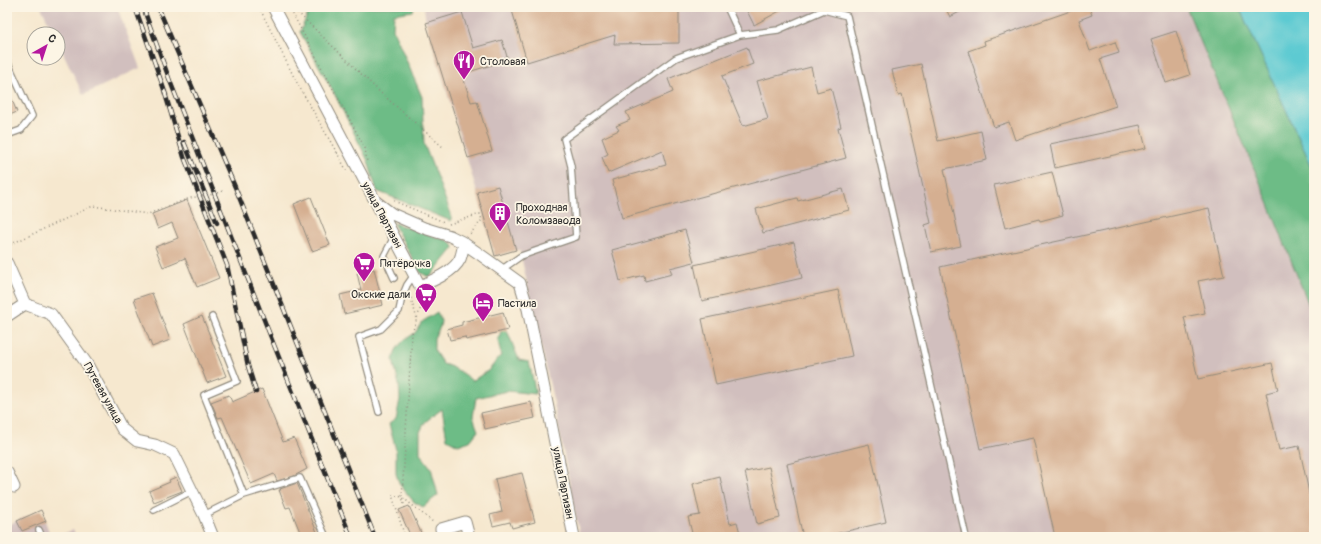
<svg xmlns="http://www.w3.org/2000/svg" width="1321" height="544" viewBox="0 0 1321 544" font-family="Pangolin,sans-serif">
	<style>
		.industrial { fill: #d1bfbe }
		.forest { fill: #6dbc86; stroke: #4c7458 }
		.water { fill: #5dcad2; stroke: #447a7e }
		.building { fill: #d5af91 }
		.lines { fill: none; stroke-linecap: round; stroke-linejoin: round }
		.service-casing { stroke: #908a7d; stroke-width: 8 }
		.minor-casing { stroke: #908a7d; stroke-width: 13 }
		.path { stroke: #908a7d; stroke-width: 1.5; stroke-dasharray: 1 3; stroke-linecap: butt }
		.service { stroke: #fff; stroke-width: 5.5 }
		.minor { stroke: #fff; stroke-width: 11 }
		.rail-casing { stroke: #2b2b2b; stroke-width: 4.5 }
		.rail { stroke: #fcf5e5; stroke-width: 3; stroke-dasharray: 9; stroke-linecap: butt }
		.labels { text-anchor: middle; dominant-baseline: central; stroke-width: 3.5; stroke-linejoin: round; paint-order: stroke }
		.poi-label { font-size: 11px; fill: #2b2b2b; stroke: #fcf5e5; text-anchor: start }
		.street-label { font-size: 11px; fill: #2b2b2b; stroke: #fcf5e5 }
	</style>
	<rect width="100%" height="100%" fill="#fcf5e5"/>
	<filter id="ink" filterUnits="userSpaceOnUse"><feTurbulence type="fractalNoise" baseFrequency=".025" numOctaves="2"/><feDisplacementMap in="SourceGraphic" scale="8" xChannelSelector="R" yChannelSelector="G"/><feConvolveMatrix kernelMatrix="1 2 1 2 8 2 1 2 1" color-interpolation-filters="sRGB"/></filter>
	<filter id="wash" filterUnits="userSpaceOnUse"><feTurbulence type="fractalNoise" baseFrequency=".012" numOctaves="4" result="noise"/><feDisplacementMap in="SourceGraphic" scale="16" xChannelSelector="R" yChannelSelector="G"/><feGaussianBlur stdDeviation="0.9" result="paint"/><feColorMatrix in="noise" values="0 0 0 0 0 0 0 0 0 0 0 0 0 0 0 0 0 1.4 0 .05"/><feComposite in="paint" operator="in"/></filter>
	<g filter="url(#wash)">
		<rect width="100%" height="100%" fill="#f6e8cf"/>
		<!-- industrial -->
		<path class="industrial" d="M41,7H117L140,68L83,95L58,42V34H54Z
			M424,7H1186L1264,192L1314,318V537H580L554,403L521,256L520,251L516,250L495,256L477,192L426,23Z
			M41,510L51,537H7V525Z
			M73,530L77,537H55Z"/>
		<!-- forest -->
		<path class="forest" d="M311,7H414L413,11L394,14L393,29L422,97L424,144L451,214V221L377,191L368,161L336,97L300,32Z
			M1186,7H1239L1314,171V318L1264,192Z
			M393,223L449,241L453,245L454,248L431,276H427L420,272Z
			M437,312L441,321L440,327L434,338V350L443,364C454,367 464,373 472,381L489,370L501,355L498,340L504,323L519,360L529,362L536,394L507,391L476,398L473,417L478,431L470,441L458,445L447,439L442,409L425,422L420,432V453L431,468L438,495L423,507L414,502L400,485L396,474V450L389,424L396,419L400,399L399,385L393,360L396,350L403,341L415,333L422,322Z"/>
		<!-- water -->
		<path class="water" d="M1239,7H1314V171Z"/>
		<g id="blocks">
			<!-- building -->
			<path class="building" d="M511,7H679V43L614,44L615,35L527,62Z
				M745,7H787L754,25Z
				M945,7H969L950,17Z
				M1082,7H1089L1092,15L1079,20L1090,51L1115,42L1119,53L1100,59L1116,106L1015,140L1009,122L994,127L968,51L985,45L984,41Z
				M462,12L473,48L502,40L508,60L462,74L471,102L477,101L492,151L468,158L426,23Z
				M1176,31L1190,75L1166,83L1151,39Z
				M747,47L753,64L722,76L743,126L768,119L757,81L811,67L817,92L831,88L841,127L838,128L846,158L622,218L612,180L666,165L662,150L608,173L602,157L608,154L602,138L619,130L616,126L630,120L626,112L673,92L668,79Z
				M921,64L938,141L981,131L987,160L944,169L961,246L931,252L925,225L931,223L902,94L898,95L892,70Z
				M7,88L17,112L7,116Z
				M1140,125L1146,148L1055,168L1050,144Z
				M1052,172L1063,215L1040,221L1039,219L1005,228L994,185Z
				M498,186L516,250L495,256L477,192Z
				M843,189L849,210L763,233L756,209L797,198L798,201Z
				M311,197L330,245L312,251L294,204Z
				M187,200L219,278L197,287L185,258L163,267L155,247L178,238L172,223L158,229L152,214Z
				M1209,208L1224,276L1198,281L1205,313L1184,317L1198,379L1272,363L1278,390L1266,393L1279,450L1299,446L1314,516V537H1055L1033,438L980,449L940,267Z
				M685,230L694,262L670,268L672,274L645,281L644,275L620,281L612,250Z
				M794,242L802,278L702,301L694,265Z
				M374,269L383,305L344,314L340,295L361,290L357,273Z
				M838,290L852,356L716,385L702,319Z
				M152,293L170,340L152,347L134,299Z
				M503,312L508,330L466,340L465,337L450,340L447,329L462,325V322Z
				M202,316L226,376L207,383L184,324Z
				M262,389L283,442L294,438L307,469L294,476L277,481L274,474L251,484L222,417L218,418L211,402L229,395L232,402Z
				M531,402L535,418L485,429L481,413Z
				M869,444L886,522L821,537H803L787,464Z
				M769,467L780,518L757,524L745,472Z
				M522,473L535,522L512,528L510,522L493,526L490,515L502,512L495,479Z
				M176,477L182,491L154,502L149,491L170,482L169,480Z
				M720,477L730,524L737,522L741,537H693L688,517L700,515L693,484Z
				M297,483L319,537H302L290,507L286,508L279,490H281L280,489Z
				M409,506L423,537H411L399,510Z
				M41,510L46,521L22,531L17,521Z"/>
		</g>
	</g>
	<g filter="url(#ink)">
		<use href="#blocks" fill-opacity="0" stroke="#908a7d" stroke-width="1"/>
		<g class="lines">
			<!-- service casing -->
			<g class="service-casing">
				<path id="service" d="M727,7L740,35
					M7,61L32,116L21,130L7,135
					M501,270L521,256L576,237L571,166L564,139L676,58L740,35L778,30L824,10L847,16L966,537
					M394,278L384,256L394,237
					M212,317L237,381L204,395L244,495
					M379,412L359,337L381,329L399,311L402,297L407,285L414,275
					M154,510L192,491
					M204,515L244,495L300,478L326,537
					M39,530L42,537"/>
			</g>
			<!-- minor casing -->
			<g class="minor-casing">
				<path id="minor" d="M273,7L420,286C432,281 454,272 460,259C462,254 463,248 464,243
					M375,201L392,214L424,228L450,236L462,242L478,253L520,283L528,309L574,537
					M7,263L25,304L51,314L87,364L122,429L137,441L155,445L174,454L204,515L213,537
					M7,316L25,304
					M7,472L14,487
					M441,529L465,522L469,537"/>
			</g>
			<!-- path -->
			<path class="path" d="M259,7L296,81L337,153
				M289,7L365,148L367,162
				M292,7L382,94L444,148
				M338,153H337L348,173
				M394,201L444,222
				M449,224L480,214L482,220L470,234
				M7,246L93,206L148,214L190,198L215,194L223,191L225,193
				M411,298L417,319
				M405,508L402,497L412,333L425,295
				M405,537L392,495L402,497L433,522"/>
			<!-- service -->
			<use href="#service" class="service"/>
			<!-- minor -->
			<use href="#minor" class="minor"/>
			<!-- rail casing -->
			<g class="rail-casing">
				<path id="rail" d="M135,7L166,95
					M143,7L170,81L272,340L351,537
					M158,7L235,187L375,537
					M164,90L184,157L227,265L248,366L256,392
					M184,142L217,223"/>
			</g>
			<!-- rail -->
			<use href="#rail" class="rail"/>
		</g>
	</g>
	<!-- icons -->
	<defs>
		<g id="restaurant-pin" transform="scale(1.15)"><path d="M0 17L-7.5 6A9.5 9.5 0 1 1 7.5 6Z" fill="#b5179e" stroke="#fcf5e5"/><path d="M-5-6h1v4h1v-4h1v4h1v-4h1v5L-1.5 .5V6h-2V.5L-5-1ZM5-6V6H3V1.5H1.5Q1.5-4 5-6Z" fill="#fff"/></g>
		<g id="building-pin" transform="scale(1.15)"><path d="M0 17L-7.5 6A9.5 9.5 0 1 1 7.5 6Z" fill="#b5179e" stroke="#fcf5e5"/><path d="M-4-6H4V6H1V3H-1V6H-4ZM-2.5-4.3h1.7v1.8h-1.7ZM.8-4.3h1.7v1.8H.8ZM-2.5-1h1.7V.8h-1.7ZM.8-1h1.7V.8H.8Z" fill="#fff"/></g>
		<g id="supermarket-pin" transform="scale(1.15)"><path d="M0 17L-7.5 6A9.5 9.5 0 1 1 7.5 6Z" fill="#b5179e" stroke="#fcf5e5"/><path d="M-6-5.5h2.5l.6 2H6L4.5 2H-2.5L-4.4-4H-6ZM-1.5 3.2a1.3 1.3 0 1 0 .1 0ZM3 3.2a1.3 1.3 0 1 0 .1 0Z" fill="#fff"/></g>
		<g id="hotel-pin" transform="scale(1.15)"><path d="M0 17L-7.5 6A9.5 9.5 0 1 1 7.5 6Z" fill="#b5179e" stroke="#fcf5e5"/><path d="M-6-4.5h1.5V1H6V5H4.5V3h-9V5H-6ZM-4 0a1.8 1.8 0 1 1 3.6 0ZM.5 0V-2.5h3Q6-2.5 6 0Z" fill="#fff"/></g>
	</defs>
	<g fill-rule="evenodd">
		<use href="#restaurant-pin" x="464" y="61"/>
		<use href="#building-pin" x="500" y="213"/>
		<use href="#supermarket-pin" x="364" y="263"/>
		<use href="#supermarket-pin" x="426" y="294"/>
		<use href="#hotel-pin" x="483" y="303"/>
	</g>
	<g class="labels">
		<!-- poi labels -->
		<g class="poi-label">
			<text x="480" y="61">Столовая</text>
			<text x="516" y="207">Проходная<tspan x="516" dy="13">Коломзавода</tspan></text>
			<text x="380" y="263">Пятёрочка</text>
			<text x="410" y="294" text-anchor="end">Окские дали</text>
			<text x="498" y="303">Пастила</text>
		</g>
		<!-- street labels -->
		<g class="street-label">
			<text transform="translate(382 215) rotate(62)">улица Партизан</text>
			<text transform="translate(103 393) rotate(61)">Путевая улица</text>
			<text transform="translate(563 483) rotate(79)">улица Партизан</text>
		</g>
	</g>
	<!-- margin -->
	<rect width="1321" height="544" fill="none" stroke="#fcf5e5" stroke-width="24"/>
	<!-- north arrow -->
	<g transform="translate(46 46) rotate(39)"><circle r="19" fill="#fcf5e5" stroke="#a8a49b"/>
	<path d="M0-3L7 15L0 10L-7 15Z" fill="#b5179e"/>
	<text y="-6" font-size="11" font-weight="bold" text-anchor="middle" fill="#2b2b2b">С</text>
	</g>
</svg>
